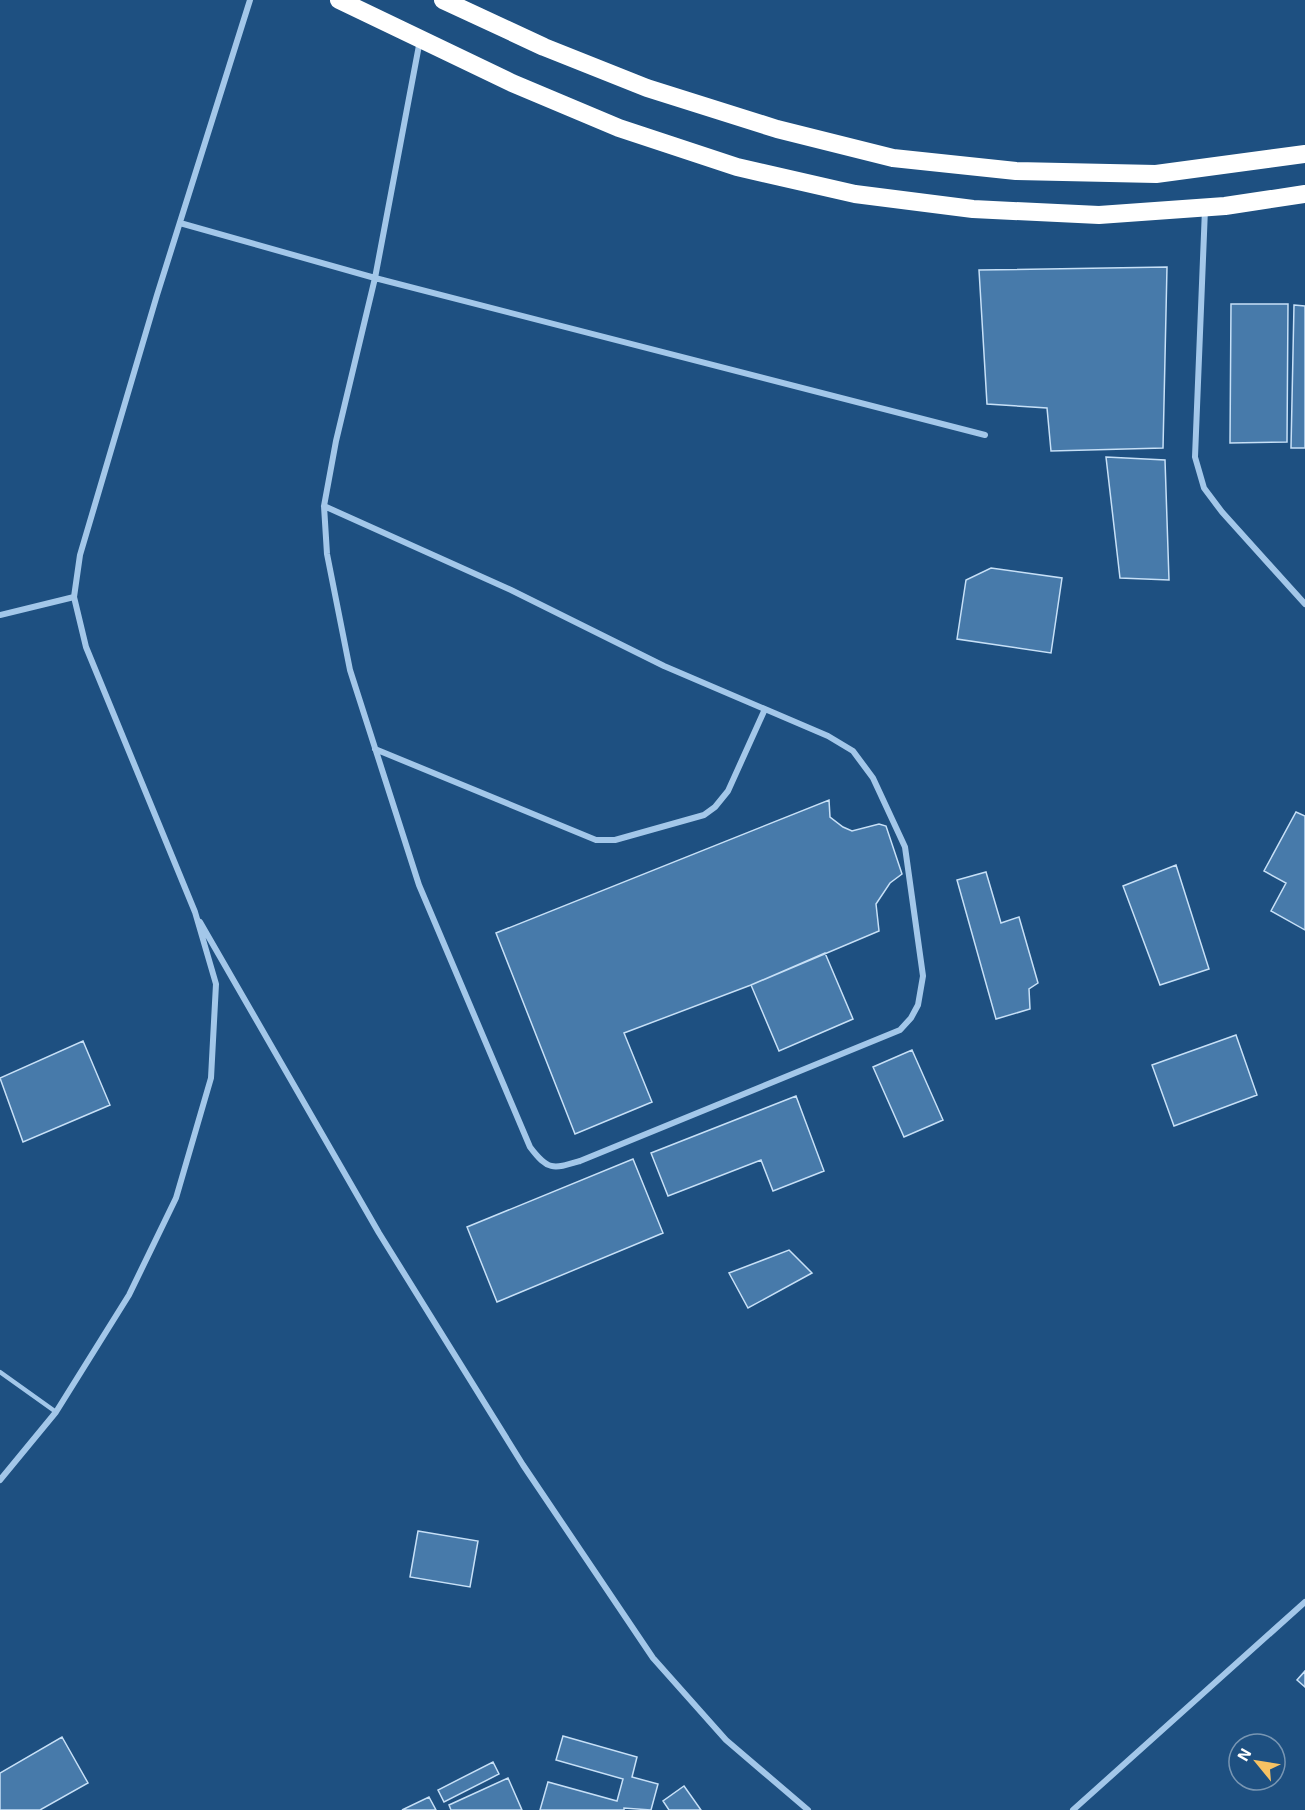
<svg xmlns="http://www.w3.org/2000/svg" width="1305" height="1810" viewBox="0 0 1305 1810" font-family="'Exo 2',sans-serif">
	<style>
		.building { fill: #477aaa; stroke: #c7e0f7; stroke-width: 1.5 }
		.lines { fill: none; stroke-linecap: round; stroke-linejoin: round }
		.lane { stroke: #a3c7e9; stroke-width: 4.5 }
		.street { stroke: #a3c7e9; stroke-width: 6 }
		.highway { stroke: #fff; stroke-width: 18 }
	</style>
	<rect width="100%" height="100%" fill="#1e5081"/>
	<!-- building -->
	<path class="building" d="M1167,267L1163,448L1051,451L1047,408L987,404L979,270Z
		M1231,304H1288L1287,442L1230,443Z
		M1294,305L1305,306V448H1291Z
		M1106,457L1165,460L1169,580L1120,578Z
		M991,568L1062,578L1051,653L957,639L966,580Z
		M829,800L830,817L843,827L852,831L879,824L886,826L902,874L890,883L876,904L879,931L751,985L624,1033L652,1102L575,1134L496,933Z
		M1296,812L1305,816V930L1271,911L1286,883L1264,871Z
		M1176,865L1209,969L1160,985L1123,886Z
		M986,872L1001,923L1019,917L1038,983L1029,989L1030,1009L996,1019L957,880Z
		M825,953L853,1019L779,1051L751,985Z
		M1236,1035L1257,1095L1174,1126L1152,1065Z
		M83,1041L110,1105L23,1142L0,1078Z
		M912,1050L943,1120L904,1137L873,1067Z
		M796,1096L824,1171L773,1191L761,1160L668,1196L651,1153Z
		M633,1159L663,1233L497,1302L467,1227Z
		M789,1250L812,1273L748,1308L729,1273Z
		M418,1531L478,1541L470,1587L410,1577Z
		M1305,1671V1687L1297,1680Z
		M563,1736L637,1757L632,1777L658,1784L651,1810L624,1808V1810H540L548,1782L617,1801L623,1779L556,1760Z
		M62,1737L88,1783L40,1810H0V1773Z
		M493,1762L499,1774L444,1802L438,1790Z
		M508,1778L522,1810H451L449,1805Z
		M684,1786L701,1810H669L663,1801Z
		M429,1797L436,1810H402Z"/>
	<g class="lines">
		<!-- lane -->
		<path class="lane" d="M0,1372L56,1412"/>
		<!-- street -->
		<path class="street" d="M1205,209L1195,457L1204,488L1222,512L1305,604
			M180,223L375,278L985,435
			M324,506L511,590L664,666L828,736L853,751L873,778L905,847L923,976L918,1005L911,1018L900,1030L580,1161C553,1169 548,1171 530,1147L419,885L350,670L327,554L324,506L336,441L375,278L420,40
			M0,615L74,597
			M375,749L596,840H615L704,815L715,807L728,791L765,709
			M200,922L379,1233L523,1465L653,1658L726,1740L808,1810
			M0,1480L56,1412L129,1295L176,1198L211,1078L216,984L195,912L86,647L74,597L80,555L157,295L250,0
			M1073,1810L1305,1602"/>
		<!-- highway -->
		<path class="highway" d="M339,0L512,83L619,128L737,167L855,194L973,209L1099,215L1225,206L1305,194
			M443,0L544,47L647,88L777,129L893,158L1016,171L1156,174L1305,154"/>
	</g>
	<!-- north arrow -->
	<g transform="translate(1257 1762) rotate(300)"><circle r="28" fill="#1e5081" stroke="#7896b3" stroke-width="1.5"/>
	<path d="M0-4.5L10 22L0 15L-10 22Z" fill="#f7c263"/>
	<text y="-9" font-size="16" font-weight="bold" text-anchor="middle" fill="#ffffff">N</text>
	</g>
</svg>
